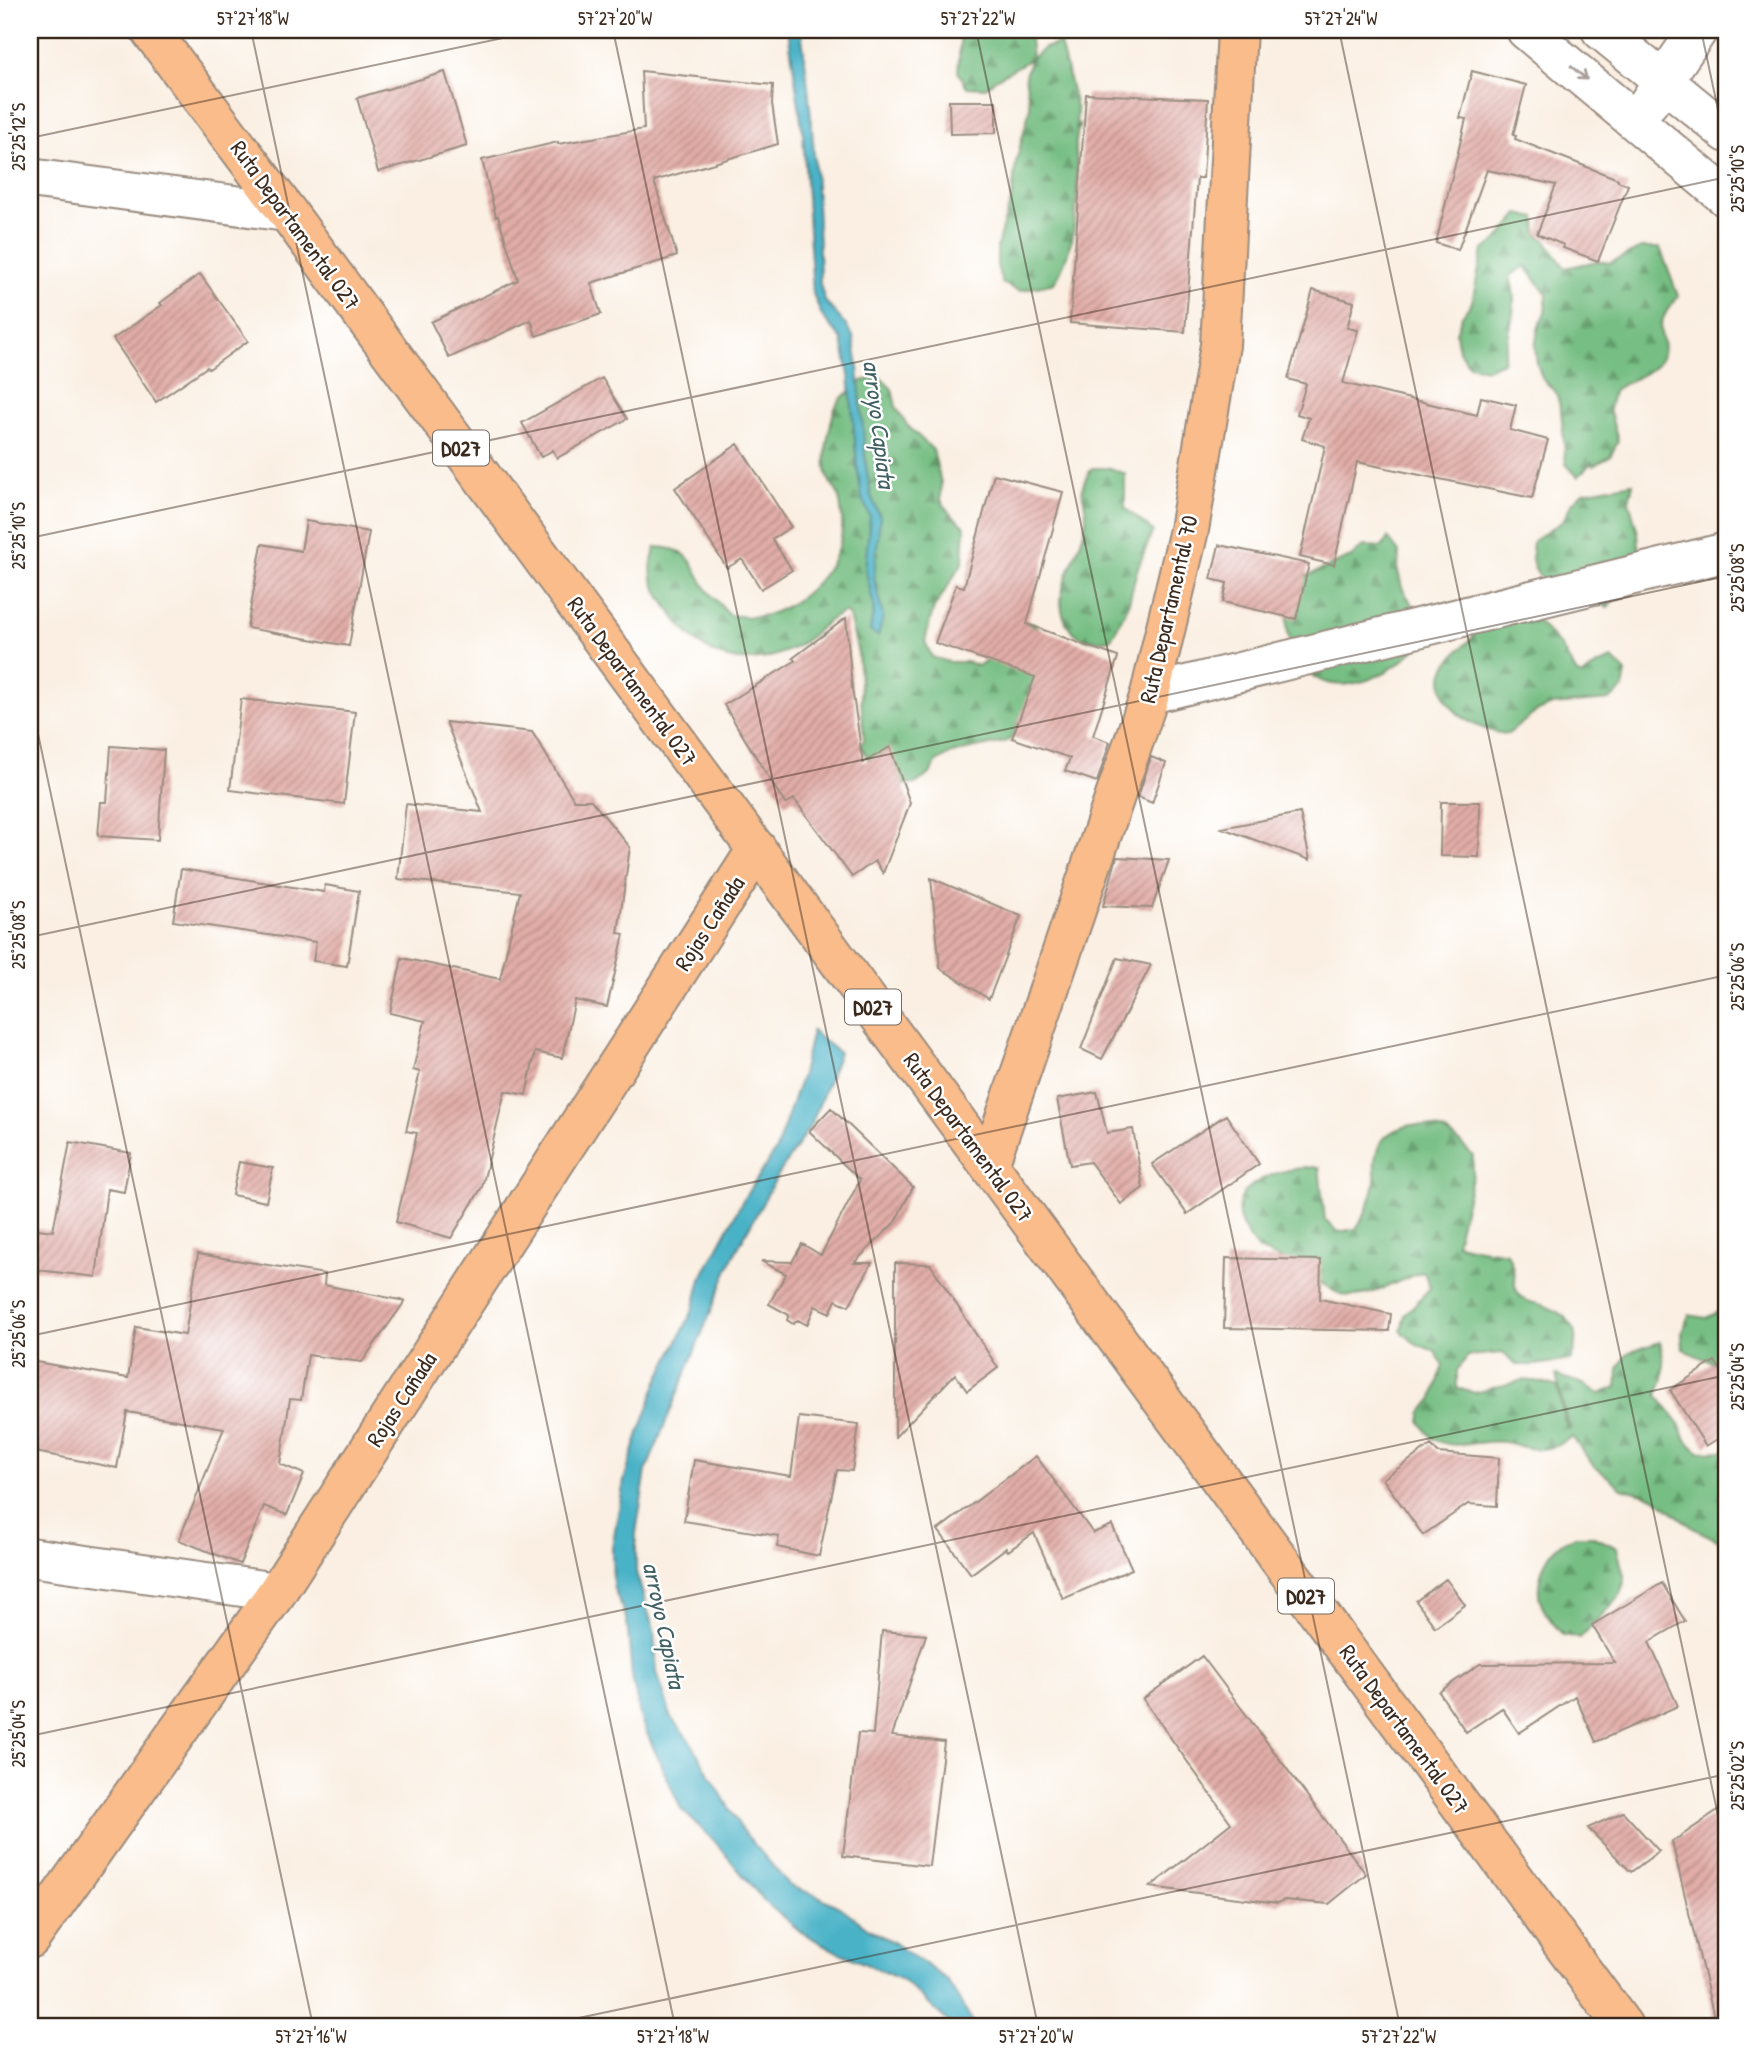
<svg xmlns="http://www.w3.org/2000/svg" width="1757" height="2056" viewBox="0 0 1757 2056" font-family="'Patrick Hand',sans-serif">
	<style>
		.forest { fill: url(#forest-firs); stroke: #587450; stroke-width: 2 }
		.water { fill: #48b2c7; stroke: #426e72; stroke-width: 2 }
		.building { fill: url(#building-hatch) }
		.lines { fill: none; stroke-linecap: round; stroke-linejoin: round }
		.minor-casing { stroke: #9a8c80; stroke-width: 42 }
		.major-casing { stroke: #9a8c80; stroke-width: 42 }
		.minor { stroke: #fff; stroke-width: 38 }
		.major { stroke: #f9bc8a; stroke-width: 38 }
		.oneway { stroke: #a79f9a }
		.ticks { fill: none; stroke: #3b2a1e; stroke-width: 2; stroke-opacity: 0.45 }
		.labels { text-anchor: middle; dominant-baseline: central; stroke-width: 5; stroke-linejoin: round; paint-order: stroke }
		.shield { fill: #fff; stroke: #766a62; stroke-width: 2 }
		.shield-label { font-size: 21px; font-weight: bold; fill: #3b2a1e }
		.street-label { font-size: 23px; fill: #3b2a1e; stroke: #fff }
		.water-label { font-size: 24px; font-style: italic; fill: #406062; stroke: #fff }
		.neatline { fill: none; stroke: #3b2a1e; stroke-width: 2.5 }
		.ticks-label { font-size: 18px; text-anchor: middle; fill: #3b2a1e }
	</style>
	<defs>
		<pattern id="forest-firs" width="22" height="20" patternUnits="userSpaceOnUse" patternTransform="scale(1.75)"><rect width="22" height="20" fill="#76be83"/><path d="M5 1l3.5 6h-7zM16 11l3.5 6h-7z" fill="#629b6b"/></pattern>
		<pattern id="building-hatch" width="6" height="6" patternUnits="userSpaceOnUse" patternTransform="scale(1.75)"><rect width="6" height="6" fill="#e2ada8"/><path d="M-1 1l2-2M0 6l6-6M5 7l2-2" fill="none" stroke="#b88d88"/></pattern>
	</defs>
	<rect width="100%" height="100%" fill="#fff"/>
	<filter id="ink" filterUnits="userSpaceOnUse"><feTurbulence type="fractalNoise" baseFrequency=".0143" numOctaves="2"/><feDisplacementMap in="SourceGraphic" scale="14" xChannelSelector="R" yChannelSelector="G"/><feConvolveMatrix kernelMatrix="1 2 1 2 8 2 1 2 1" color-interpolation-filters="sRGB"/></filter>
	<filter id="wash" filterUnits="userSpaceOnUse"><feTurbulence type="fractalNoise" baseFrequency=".00686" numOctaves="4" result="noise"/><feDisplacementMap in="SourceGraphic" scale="28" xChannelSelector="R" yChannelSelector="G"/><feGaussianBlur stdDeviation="1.57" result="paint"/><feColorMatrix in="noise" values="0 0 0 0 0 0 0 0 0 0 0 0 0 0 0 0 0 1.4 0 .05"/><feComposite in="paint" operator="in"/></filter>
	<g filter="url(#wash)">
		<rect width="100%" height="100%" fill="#faefe2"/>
		<!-- forest -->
		<path class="forest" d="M961,30H1029L1032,58L1044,48L1060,43L1077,111L1076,128L1080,124C1073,143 1077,152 1077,172C1078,207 1074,253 1054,283L1019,291L1002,283L997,266V247L1001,231L1012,198L1016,162L1030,108L1025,75L1031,59L994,80L986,88L967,87L958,72Z
			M1519,214L1536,218L1537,234L1545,240L1565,268L1598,261L1610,263L1641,248H1660L1678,296C1671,305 1663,314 1661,325C1658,339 1670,343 1659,361C1651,374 1627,380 1613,391L1609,409L1618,441L1610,457L1593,466L1592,462L1578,477L1566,464L1561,410L1556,392L1543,380L1537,364L1535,347L1538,329L1545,312L1547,294L1525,266L1510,276C1520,310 1508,329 1503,362L1487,369L1469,365L1459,351L1456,333L1462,316L1472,302L1483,250L1497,241Z
			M880,377L892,389L896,407L907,425L933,450L941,483V500L950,514L965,526L963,562L934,608L929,624L925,642L932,657L949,662H966L978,666L997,652L1018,623H1034L1044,637L1047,655L1012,738L1005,742L952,753L935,763L930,774L915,784L896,785L879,775L860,745L864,740L858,653L849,616L845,612C822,621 816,636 797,646C744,674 702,660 670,611C654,588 645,575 656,547C688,548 690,559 704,585C711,596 721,605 729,615C740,616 751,618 761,616C798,610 839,568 842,531C843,520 841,504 838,494C836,489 831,485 829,480C821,461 829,430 834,411C840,392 855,393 862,381Z
			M1092,468H1110L1125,474V508L1153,531L1137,570L1128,606L1111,639C1094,642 1080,642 1069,627C1045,592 1084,554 1086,519C1087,493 1074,495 1092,468Z
			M1633,483L1629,501L1638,533L1640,562L1608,607C1583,598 1536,591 1532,558C1531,553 1533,546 1533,541L1563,521L1571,504L1583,492Z
			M1388,538L1399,552L1398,571L1402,588L1421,619L1425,636C1400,675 1324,713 1296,655C1289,642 1285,628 1288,613C1289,602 1297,589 1302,578L1351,557L1364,546L1382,547Z
			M1536,620L1560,645L1577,674L1583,676L1597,665L1612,659L1626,672L1623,689L1609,700L1552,705L1536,712L1508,734C1476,732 1428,704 1446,667C1451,657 1460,649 1468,642C1472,638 1477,630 1482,627C1492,621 1523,621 1536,620Z
			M1410,1125C1442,1126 1451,1132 1473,1156V1174L1456,1243C1473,1250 1489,1249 1507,1253C1509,1258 1512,1264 1513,1269C1516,1281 1512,1289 1523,1299C1528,1303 1537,1303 1543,1305C1572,1317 1582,1330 1571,1360L1534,1365H1516L1503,1353L1468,1356L1457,1370V1388L1474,1393L1523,1380L1541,1382L1558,1387L1564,1419L1569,1430L1556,1375L1583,1384L1600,1394L1617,1387L1618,1369L1627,1353L1660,1342C1665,1364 1667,1373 1657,1395L1680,1424L1686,1440L1699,1452L1727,1451V1545L1693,1528L1654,1497L1622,1488L1593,1465L1572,1437C1561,1443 1554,1448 1541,1449C1529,1450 1516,1444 1504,1442C1481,1438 1455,1452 1434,1439C1429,1435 1424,1427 1420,1422L1422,1412L1433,1398L1443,1366L1435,1351L1416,1344L1401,1331L1405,1315L1430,1288L1424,1272C1400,1278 1379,1295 1353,1296C1335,1297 1316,1278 1302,1268C1289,1259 1271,1258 1258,1249C1252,1244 1247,1234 1243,1227C1221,1182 1287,1166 1319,1167L1325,1220L1338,1232L1356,1229C1366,1214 1372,1200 1375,1183C1376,1176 1374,1168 1375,1161C1377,1139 1390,1130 1410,1125Z
			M1723,1310H1727V1368C1712,1362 1697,1357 1683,1349L1682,1332L1689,1315L1706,1318Z
			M1575,1536H1593L1617,1548L1625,1580L1619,1597L1580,1638L1563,1635C1556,1627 1548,1618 1543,1608C1533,1588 1542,1557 1561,1543C1565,1540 1571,1538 1575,1536Z"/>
		<!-- water -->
		<path class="water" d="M788,30H801C813,114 818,199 820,284L825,301L845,324L853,336L858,367L866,465L871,496L880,517L874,577L883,617L878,636L870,631L874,607L865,568L870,516L862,499L857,466L849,375L842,340L822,316L813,294L803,134Z
			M812,1031L839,1053L812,1123L775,1180L732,1259L646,1471L636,1533V1572L654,1631L657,1672L671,1716L692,1744L742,1830L790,1886L818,1896L843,1909L869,1929L891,1941L946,1979L975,2026H953L902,1980L834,1950L801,1932L764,1901L718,1845L681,1809L641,1720L632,1677L627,1621L613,1586L612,1547L624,1481L639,1433L657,1383L693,1310L701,1279L744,1198L776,1150L802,1074Z"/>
		<g id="blocks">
			<!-- building -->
			<path class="building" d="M641,71L773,85L772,104L778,144L654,181L677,256L591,283L601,314L536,336L531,320L449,358L431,322L518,280L498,216L496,217L482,160L558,142V144L644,129Z
				M1472,71L1526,85L1513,135L1516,136L1515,139L1618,179V181L1628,185L1598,261L1563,248L1564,245L1537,234L1556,185L1487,170L1458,250L1436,243L1466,119L1460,118Z
				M445,72L467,146L378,172L357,98Z
				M1086,94L1208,99L1203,178H1197L1185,332L1070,323Z
				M949,101H996V133L950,134Z
				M200,274L248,341L209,369L207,367L156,402L113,339L162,305L160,303Z
				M1313,290L1354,302L1347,328L1358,330L1343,383L1477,415L1481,397L1516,405L1510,430L1548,440L1532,498L1357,462L1334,565L1300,557L1325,446L1302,439L1309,418L1297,414L1306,384L1288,379Z
				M602,378L627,419L557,458L553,450L541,457L522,423Z
				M738,444L791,527L772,539L792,570L761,589L742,559L727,568L675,488Z
				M994,474L1063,492L1027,624L1118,657L1093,736L1110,742L1097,782L1065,771L1070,758L1012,738L1035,677L935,643L956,585L964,587Z
				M306,521L369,532L349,646L247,628L262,544L301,551Z
				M1219,545L1309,564L1296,619L1223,602L1227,583L1211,579Z
				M846,618L852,688L863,763L890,747L910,803L883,873L875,861L852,877L794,799L785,804L724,705L795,661L793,658Z
				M241,699L355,712L344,804L230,790Z
				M446,722L532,732L574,800H591L630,847L618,933L624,934L607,1007L575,1000L562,1058L535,1052L526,1095L505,1091L482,1187L451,1238L396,1222L417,1133L406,1131L420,1072L413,1070L425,1021L390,1013L402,958L500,979L520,892L398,879L406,804L482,812Z
				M111,746L164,750L158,840L98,836L101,802H107Z
				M1151,757L1166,763L1152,803L1138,797Z
				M1441,802H1480L1479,857L1440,856Z
				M1300,813L1310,860L1222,828Z
				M1117,857L1169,860L1152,908L1103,906Z
				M181,869L324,892L325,885L359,891L347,966L313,961L316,942L173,921Z
				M931,878L1021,916L989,999L940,968Z
				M1117,958L1151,965L1102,1059L1081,1049Z
				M1097,1092L1107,1133L1133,1129L1143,1188L1121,1204L1090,1162L1070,1165L1057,1099Z
				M831,1108L913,1187L895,1222L854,1263H872L849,1306L836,1300L830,1313L815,1306L807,1325L798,1320L793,1324L787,1320L789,1315L769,1304L786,1274L761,1261L792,1262L802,1244L821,1255L860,1180L809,1131Z
				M1226,1115L1259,1164L1187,1214L1152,1164Z
				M70,1142L131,1153L124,1192L107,1189L96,1277L30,1269V1228L53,1231Z
				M239,1162L273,1168L266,1202L232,1195Z
				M198,1254L325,1274L324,1285L405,1301L362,1362L308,1355L301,1400L290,1399L280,1464L304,1474L287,1515L264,1506L240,1564L179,1540L224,1428L127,1412L117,1468L30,1451V1361L128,1378L136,1327L185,1335Z
				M1226,1258L1321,1260L1320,1299L1391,1314L1389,1331L1224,1328Z
				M895,1263L930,1264L998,1368L967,1391L955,1374L895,1437Z
				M1715,1361L1727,1380V1433L1706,1446L1670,1390Z
				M799,1417L859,1424L852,1471L837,1470L819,1556L777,1547L779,1536L684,1521L694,1460L791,1476Z
				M1431,1445L1438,1453L1499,1458L1497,1506L1468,1504L1423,1535L1383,1479Z
				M1036,1456L1093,1533L1112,1525L1132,1569L1063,1599L1034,1533L1008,1551L1006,1548L971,1574L938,1530Z
				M1446,1579L1465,1605L1435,1627L1416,1601Z
				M1662,1583L1685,1621L1649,1642L1678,1706L1596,1742L1575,1696L1519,1733L1502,1708L1466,1732L1439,1692L1480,1664L1615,1663L1592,1625Z
				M882,1631L926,1635L892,1736L944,1742L929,1866L843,1856L858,1733L873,1734Z
				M1202,1656L1366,1874L1329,1904L1284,1900L1278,1903L1150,1887L1231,1823L1143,1699Z
				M1727,1805V2016L1714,2017L1672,1842Z
				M1623,1812L1659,1851L1631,1872L1588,1828Z"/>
		</g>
	</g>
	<g filter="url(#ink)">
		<use href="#blocks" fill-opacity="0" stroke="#9a8c80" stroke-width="2"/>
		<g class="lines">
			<!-- minor casing -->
			<g class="minor-casing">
				<path id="minor" d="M1526,30L1727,198
					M1601,30L1727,133
					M1649,102L1698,30
					M30,178L287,212
					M1150,694L1727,552
					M30,1557L277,1592"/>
			</g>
			<!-- major casing -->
			<g class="major-casing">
				<path id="major" d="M150,30L287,212L1623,2026
					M989,1165L1150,694L1189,530L1220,345L1237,30
					M30,1939L277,1592L757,849"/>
			</g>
			<!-- minor -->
			<use href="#minor" class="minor"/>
			<!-- major -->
			<use href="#major" class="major"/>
		</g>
		<!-- one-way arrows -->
		<defs><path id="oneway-shaft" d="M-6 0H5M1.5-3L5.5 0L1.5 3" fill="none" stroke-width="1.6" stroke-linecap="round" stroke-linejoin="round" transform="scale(1.75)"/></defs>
		<use class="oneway" href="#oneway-shaft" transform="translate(1579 73) rotate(40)"/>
	</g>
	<!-- ticks -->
	<path class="ticks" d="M251,30L675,2026M613,30L1038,2026M976,30L1400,2026M1339,30L1727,1858M1701,30L1727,152M30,138L541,30M30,538L1727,177M30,696L313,2026M30,937L1727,576M30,1336L1727,975M30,1736L1727,1375M541,2026L1727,1774"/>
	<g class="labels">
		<!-- shield labels -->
		<g class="shield">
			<rect x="433" y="430.5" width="56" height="35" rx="5"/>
			<rect x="845" y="989.5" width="56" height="35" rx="5"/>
			<rect x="1278" y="1578.5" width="56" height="35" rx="5"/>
		</g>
		<g class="shield-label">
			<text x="461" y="448">D027</text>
			<text x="873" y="1007">D027</text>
			<text x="1306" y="1596">D027</text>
		</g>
		<!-- street labels -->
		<g class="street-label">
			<text transform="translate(296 225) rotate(54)">Ruta Departamental 027</text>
			<text transform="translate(1168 609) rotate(-77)">Ruta Departamental 70</text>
			<text transform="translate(633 681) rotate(54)">Ruta Departamental 027</text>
			<text transform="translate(709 923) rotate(-57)">Rojas Cañada</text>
			<text transform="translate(969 1137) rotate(54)">Ruta Departamental 027</text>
			<text transform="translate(401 1399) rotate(-57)">Rojas Cañada</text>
			<text transform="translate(1405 1729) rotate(54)">Ruta Departamental 027</text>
		</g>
		<!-- water labels -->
		<g class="water-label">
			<text transform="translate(880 424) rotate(83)">arroyo Capiata</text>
			<text transform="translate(665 1625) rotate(78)">arroyo Capiata</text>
		</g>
	</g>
	<!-- margin -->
	<rect width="1757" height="2056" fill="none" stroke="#fff" stroke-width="77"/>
	<rect x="38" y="38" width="1680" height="1980" class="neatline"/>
	<g class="ticks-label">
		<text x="253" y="25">57°27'18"W</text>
		<text x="615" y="25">57°27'20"W</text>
		<text x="978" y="25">57°27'22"W</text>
		<text x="1341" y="25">57°27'24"W</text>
		<text transform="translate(19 137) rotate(-90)" y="6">25°25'12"S</text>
		<text transform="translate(1738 179) rotate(-90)" y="6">25°25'10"S</text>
		<text transform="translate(19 536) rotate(-90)" y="6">25°25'10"S</text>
		<text transform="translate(1738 578) rotate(-90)" y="6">25°25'08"S</text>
		<text transform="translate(19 935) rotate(-90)" y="6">25°25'08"S</text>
		<text transform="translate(1738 977) rotate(-90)" y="6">25°25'06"S</text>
		<text transform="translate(19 1334) rotate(-90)" y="6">25°25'06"S</text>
		<text transform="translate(1738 1377) rotate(-90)" y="6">25°25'04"S</text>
		<text transform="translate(19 1734) rotate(-90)" y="6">25°25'04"S</text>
		<text transform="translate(1738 1776) rotate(-90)" y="6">25°25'02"S</text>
		<text x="311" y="2043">57°27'16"W</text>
		<text x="673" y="2043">57°27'18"W</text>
		<text x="1036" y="2043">57°27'20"W</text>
		<text x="1399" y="2043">57°27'22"W</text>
	</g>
</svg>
